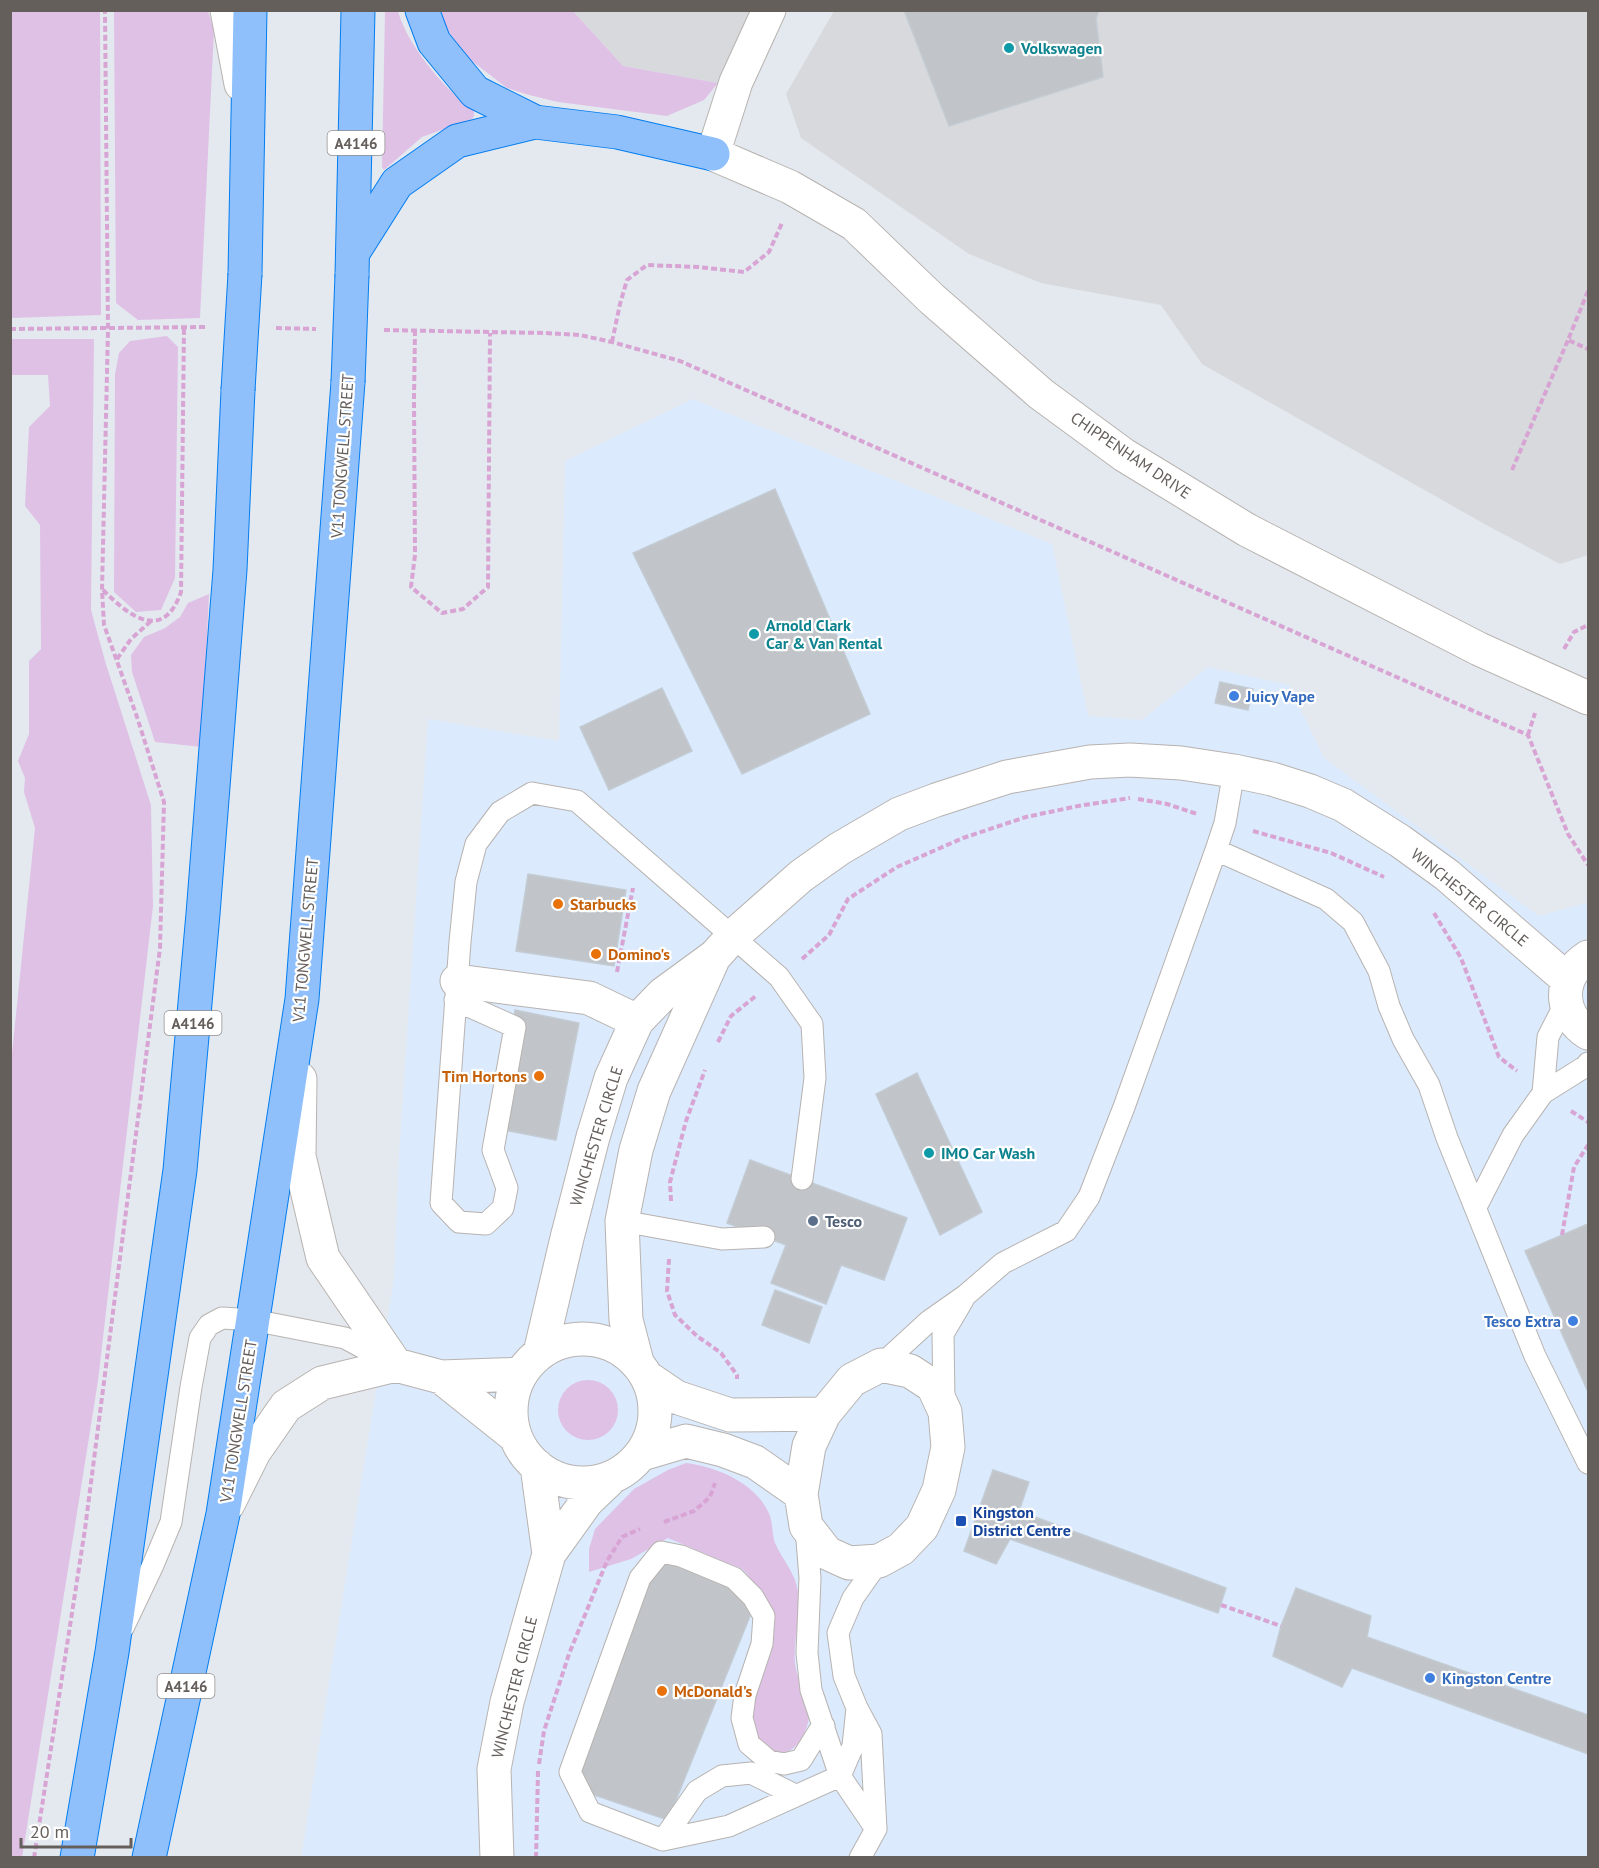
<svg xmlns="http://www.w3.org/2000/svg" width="1599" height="1868" viewBox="0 0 1599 1868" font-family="'PT Sans',sans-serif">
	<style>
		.commercial { fill: #dbeafd }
		.industrial { fill: #d7d9dd }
		.green { fill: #dfc1e6 }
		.building { fill: #c1c5c9; stroke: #c3cbd3; stroke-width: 1.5 }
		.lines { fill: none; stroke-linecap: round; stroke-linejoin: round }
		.lane-casing { stroke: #b7b3b0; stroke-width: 23 }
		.street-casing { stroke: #b7b3b0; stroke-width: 35 }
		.highway-casing { stroke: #037df0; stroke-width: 35 }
		.path { stroke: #d8a4d4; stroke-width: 4; stroke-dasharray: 6 3; stroke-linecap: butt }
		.lane { stroke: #fff; stroke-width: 21 }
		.street { stroke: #fff; stroke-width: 33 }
		.highway { stroke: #8fc0fb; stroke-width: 33 }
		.highway-bridge-casing { stroke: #037df0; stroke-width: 35; stroke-linecap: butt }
		.highway-bridge { stroke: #8fc0fb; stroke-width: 33 }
		.culture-dot { fill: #0f9aa8; stroke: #fff; stroke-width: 2 }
		.shop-dot { fill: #3f7fe0; stroke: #fff; stroke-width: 2 }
		.food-dot { fill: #e8710a; stroke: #fff; stroke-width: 2 }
		.service-dot { fill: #5c6f8a; stroke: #fff; stroke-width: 2 }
		.transit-dot { fill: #1a4fb4; stroke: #fff; stroke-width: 2 }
		.labels { text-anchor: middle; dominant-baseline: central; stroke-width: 4.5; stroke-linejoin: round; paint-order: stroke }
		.shield { fill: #fff; stroke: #938f8d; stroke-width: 1.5 }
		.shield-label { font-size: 15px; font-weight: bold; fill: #655f5c }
		.culture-label { font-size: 16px; font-weight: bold; fill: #0d838f; stroke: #fff; text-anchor: start }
		.street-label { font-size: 16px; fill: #655f5c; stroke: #fff }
		.shop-label { font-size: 16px; font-weight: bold; fill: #366cbe; stroke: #fff; text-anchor: start }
		.food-label { font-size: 16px; font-weight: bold; fill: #c56008; stroke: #fff; text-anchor: start }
		.service-label { font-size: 16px; font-weight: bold; fill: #4e5e75; stroke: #fff; text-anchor: start }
		.transit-label { font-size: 16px; font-weight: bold; fill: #164399; stroke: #fff; text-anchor: start }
	</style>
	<rect width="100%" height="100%" fill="#e4e9ef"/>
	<!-- commercial -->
	<path class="commercial" d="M693,399L1052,544L1088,716L1142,720L1208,667L1289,685L1324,758L1539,916L1585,903L1588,904V1857L301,1858L394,1278L399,1156L428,719L559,741L565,461Z"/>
	<!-- industrial -->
	<path class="industrial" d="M573,11H758L718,83L623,66Z
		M834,11H1588V555L1560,564L1488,526L1202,364L1161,305L1041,283L969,254L801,138L786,94Z"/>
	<!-- green -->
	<path class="green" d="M11,10L100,11L101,315L11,318Z
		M114,11H208L214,30L200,318L138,320L116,303Z
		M385,11H398C405,38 432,73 452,92C458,99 467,104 474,109V116L472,119L422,137L384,170L382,167Z
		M438,11H573L623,66L718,83L704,100L667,116L558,102L529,95L507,88L464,55L440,19Z
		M167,336L178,347L175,578L161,610L136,612L114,592L115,374L119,353L130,341Z
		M11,339H94L91,610L105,661L151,805L153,906L98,1381L22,1858L10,1857V1073L35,828L24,792L25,778L18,761L29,734V661L41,649L40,525L25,506L29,427L50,406L48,375H11Z
		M209,594L202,747L155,742L132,672L131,655L144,637L165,628L180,617L188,603Z
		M558 1410a30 30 0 1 1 60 0a30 30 0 1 1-60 0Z
		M686,1463C718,1467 758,1484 770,1516C773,1525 772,1535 775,1543C782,1559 796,1574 798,1592C801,1616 793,1640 795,1664C797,1681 810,1701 809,1717C808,1729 798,1750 785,1752C776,1754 766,1749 760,1743C736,1717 769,1671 773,1644C776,1625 757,1582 743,1570C738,1566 728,1564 722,1561C704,1553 686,1546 668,1538L631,1559L589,1572V1549L595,1529L634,1489L668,1470Z"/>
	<!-- building -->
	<path class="building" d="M904,10H1099L1096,19L1103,77L949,126Z
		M775,489L870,714L742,774L633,553Z
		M1220,682L1253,689L1248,710L1215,703Z
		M662,688L692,751L609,790L580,727Z
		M528,874L626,890L614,966L516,951Z
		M515,1010L579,1023L556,1140L499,1129Z
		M917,1073L982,1212L940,1235L876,1094Z
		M750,1160L907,1218L884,1280L841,1265L826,1304L771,1283L786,1245L727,1223Z
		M1588,1224V1392L1525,1251Z
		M775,1290L822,1307L809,1343L762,1325Z
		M993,1470L1029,1482L1019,1511L1226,1588L1218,1613L1010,1539L996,1564L964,1551Z
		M673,1558L734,1583L752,1611L668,1820L588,1793L575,1771L652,1569Z
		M1296,1588L1371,1616L1367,1637L1588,1715V1754L1352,1668L1342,1687L1273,1656L1281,1626Z"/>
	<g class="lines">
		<!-- lane casing -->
		<g class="lane-casing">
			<path id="lane" d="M1216,850L1326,899L1353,922L1379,971L1389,1006L1403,1039L1429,1085L1447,1138L1535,1356L1588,1463
				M455,1000L515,1027L493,1150L507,1188L503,1208L486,1224L459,1222L441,1203L460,942L466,882L476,844L500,812L532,793L577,801L779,977L812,1024L815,1078L802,1179
				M1543,1093L1548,1037L1566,1002
				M1476,1207L1513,1135L1543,1093L1586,1066L1588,1063
				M622,1221L722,1239L764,1237
				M881,1365L929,1321L966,1295L1003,1263L1066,1231L1089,1197L1124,1107L1216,850L1225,823L1234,771
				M944,1402L943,1334L963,1300
				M806,1528L810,1578L807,1653L811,1690L840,1776L876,1829L860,1858
				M123,1628L153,1565L171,1522L191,1387L200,1338L209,1325L222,1318L253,1320L345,1338L390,1362
				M824,1726L819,1731L801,1760L784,1764L769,1761L749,1744L742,1718L745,1695L762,1644L764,1616L753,1597L734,1578L681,1556L661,1552L640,1578L570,1772L590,1812L663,1840L729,1826L840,1776L853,1746L857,1708
				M876,1829L871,1734L857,1708L844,1676L838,1633L853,1598L879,1561
				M663,1840L697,1791L722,1776L751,1773L795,1795"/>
		</g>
		<!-- street casing -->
		<g class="street-casing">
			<path id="street" d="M227,10L241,84
				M769,10L736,82L713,154L790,187L854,224L932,299L1041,394L1124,455L1247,530L1479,649L1588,698
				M1588,957C1558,976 1558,1014 1588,1033
				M457,981L589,998L637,1021
				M300,1079L299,1156L323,1258L396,1365
				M511 1411a72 72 0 1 1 144 0a72 72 0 1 1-144 0Z
				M540,1353L567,1238L593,1137L611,1078L637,1021L663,994L715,956L733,936L801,876L839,849L899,814L936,800L1007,777L1090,762L1130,760L1181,763L1234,771L1272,779L1310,791L1343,805L1400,841L1447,875L1568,980
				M637,1362L626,1320L622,1221L636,1150L654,1091L714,957
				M881,1365L910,1371L933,1386L945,1412L948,1447L939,1490L922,1527L901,1549L879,1561L849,1563L827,1553L806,1526L801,1494L809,1446L824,1414L852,1380Z
				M441,1377L515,1436
				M648,1378L676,1397L730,1415L824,1414
				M642,1454L686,1441L723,1450L755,1462L801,1494
				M537,1466L549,1554
				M228,1504L254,1452L286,1406L322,1383L396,1365L441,1377L521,1374
				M497,1858L494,1769L507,1702L549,1554L587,1501L610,1479"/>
		</g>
		<!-- highway casing -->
		<g class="highway-casing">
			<path id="highway" d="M422,10L434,42L475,92L535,122L617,132L713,154
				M354,251L397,183L457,141L535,122
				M245,274L250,10
				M352,275L358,10
				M77,1858L112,1652L180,1170L203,914L230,570L238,390
				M149,1858L223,1514L302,999L348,382"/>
		</g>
		<!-- path -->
		<path class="path" d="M1588,291L1568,340L1588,349
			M276,328L316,329
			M10,329L208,327
			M384,330L544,333L580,335L612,342L680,361L1528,735L1568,834L1588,865
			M415,330L414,398L415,555L411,587L442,613L463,609L488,587L490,333
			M612,342L620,304L627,280L647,265L698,267L744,272L769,252L782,223
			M1512,470L1568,340
			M103,590C129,616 163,643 181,592L184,327
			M1564,649L1574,632L1588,625
			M117,659L131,639L151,621
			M1528,735L1535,713
			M1138,799L1167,804L1197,814
			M1253,831L1331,853L1384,877
			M1434,913L1461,958L1499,1057L1517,1071
			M802,959L829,935L848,899L897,867L963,838L1026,817L1078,806L1130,798
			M617,972L633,888
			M718,1042L731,1016L757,995
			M1571,1111L1588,1122
			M671,1201L670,1182L686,1121L705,1070
			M1562,1235L1574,1167L1588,1145
			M669,1259L667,1291L675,1315L697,1336L721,1353L737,1375V1379
			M664,1522L694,1511L710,1497L715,1483
			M1221,1605L1281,1626
			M539,1764L544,1731L569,1654L607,1561L622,1537L640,1529
			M34,1858L85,1529L160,948L164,802L137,717L104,625L102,590L108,329L105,10
			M536,1858L538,1771"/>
		<!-- lane -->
		<use href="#lane" class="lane"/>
		<!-- street -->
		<use href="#street" class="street"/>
		<!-- highway -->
		<use href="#highway" class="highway"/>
		<!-- highway-bridge casing -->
		<g class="highway-bridge-casing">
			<path id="highway-bridge" d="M348,382L352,275
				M238,390L245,274"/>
		</g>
		<!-- highway-bridge -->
		<use href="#highway-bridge" class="highway-bridge"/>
	</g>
	<!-- markers -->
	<g class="culture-dot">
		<circle cx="1009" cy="48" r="6"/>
		<circle cx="754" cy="634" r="6"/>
		<circle cx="929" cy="1153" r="6"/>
	</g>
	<g class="shop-dot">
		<circle cx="1234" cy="696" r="6"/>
		<circle cx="1573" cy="1321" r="6"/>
		<circle cx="1430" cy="1678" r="6"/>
	</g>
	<g class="food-dot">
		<circle cx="558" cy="904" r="6"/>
		<circle cx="596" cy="954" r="6"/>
		<circle cx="539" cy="1076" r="6"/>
		<circle cx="662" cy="1691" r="6"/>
	</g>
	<circle class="service-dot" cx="813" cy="1221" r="6"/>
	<rect class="transit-dot" x="955" y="1515" width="12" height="12" rx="3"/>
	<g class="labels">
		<!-- shield labels -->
		<g class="shield">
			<rect x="327.5" y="131" width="57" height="24" rx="4.5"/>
			<rect x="164.5" y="1011" width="57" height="24" rx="4.5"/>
			<rect x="157.5" y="1674" width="57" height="24" rx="4.5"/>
		</g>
		<g class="shield-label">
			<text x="356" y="143">A4146</text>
			<text x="193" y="1023">A4146</text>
			<text x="186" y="1686">A4146</text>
		</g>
		<!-- culture labels -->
		<g class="culture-label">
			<text x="1021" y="48">Volkswagen</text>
			<text x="766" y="625">Arnold Clark<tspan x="766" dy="18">Car &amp; Van Rental</tspan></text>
			<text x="941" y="1153">IMO Car Wash</text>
		</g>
		<!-- street labels -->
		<g class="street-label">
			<text transform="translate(1131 455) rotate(34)">CHIPPENHAM DRIVE</text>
			<text transform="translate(342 456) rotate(-86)">V11 TONGWELL STREET</text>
			<text transform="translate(1470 897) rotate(39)">WINCHESTER CIRCLE</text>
			<text transform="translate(305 940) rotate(-85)">V11 TONGWELL STREET</text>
			<text transform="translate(596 1136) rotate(-73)">WINCHESTER CIRCLE</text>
			<text transform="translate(238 1421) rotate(-81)">V11 TONGWELL STREET</text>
			<text transform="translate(514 1687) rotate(-76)">WINCHESTER CIRCLE</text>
		</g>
		<!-- shop labels -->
		<g class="shop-label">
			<text x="1246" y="696">Juicy Vape</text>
			<text x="1561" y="1321" text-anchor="end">Tesco Extra</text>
			<text x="1442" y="1678">Kingston Centre</text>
		</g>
		<!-- food labels -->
		<g class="food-label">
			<text x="570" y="904">Starbucks</text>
			<text x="608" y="954">Domino's</text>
			<text x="527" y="1076" text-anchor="end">Tim Hortons</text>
			<text x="674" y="1691">McDonald's</text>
		</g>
		<!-- service labels -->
		<g class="service-label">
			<text x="825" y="1221">Tesco</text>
		</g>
		<!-- transit labels -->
		<g class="transit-label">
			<text x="973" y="1512">Kingston<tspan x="973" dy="18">District Centre</tspan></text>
		</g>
	</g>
	<!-- border -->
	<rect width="1599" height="1868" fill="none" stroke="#655f5c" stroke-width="24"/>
	<!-- scale -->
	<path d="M21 1838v9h110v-9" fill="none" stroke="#655f5c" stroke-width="3"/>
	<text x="30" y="1838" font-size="18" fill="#655f5c" stroke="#ffffff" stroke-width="4.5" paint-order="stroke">20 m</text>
</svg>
